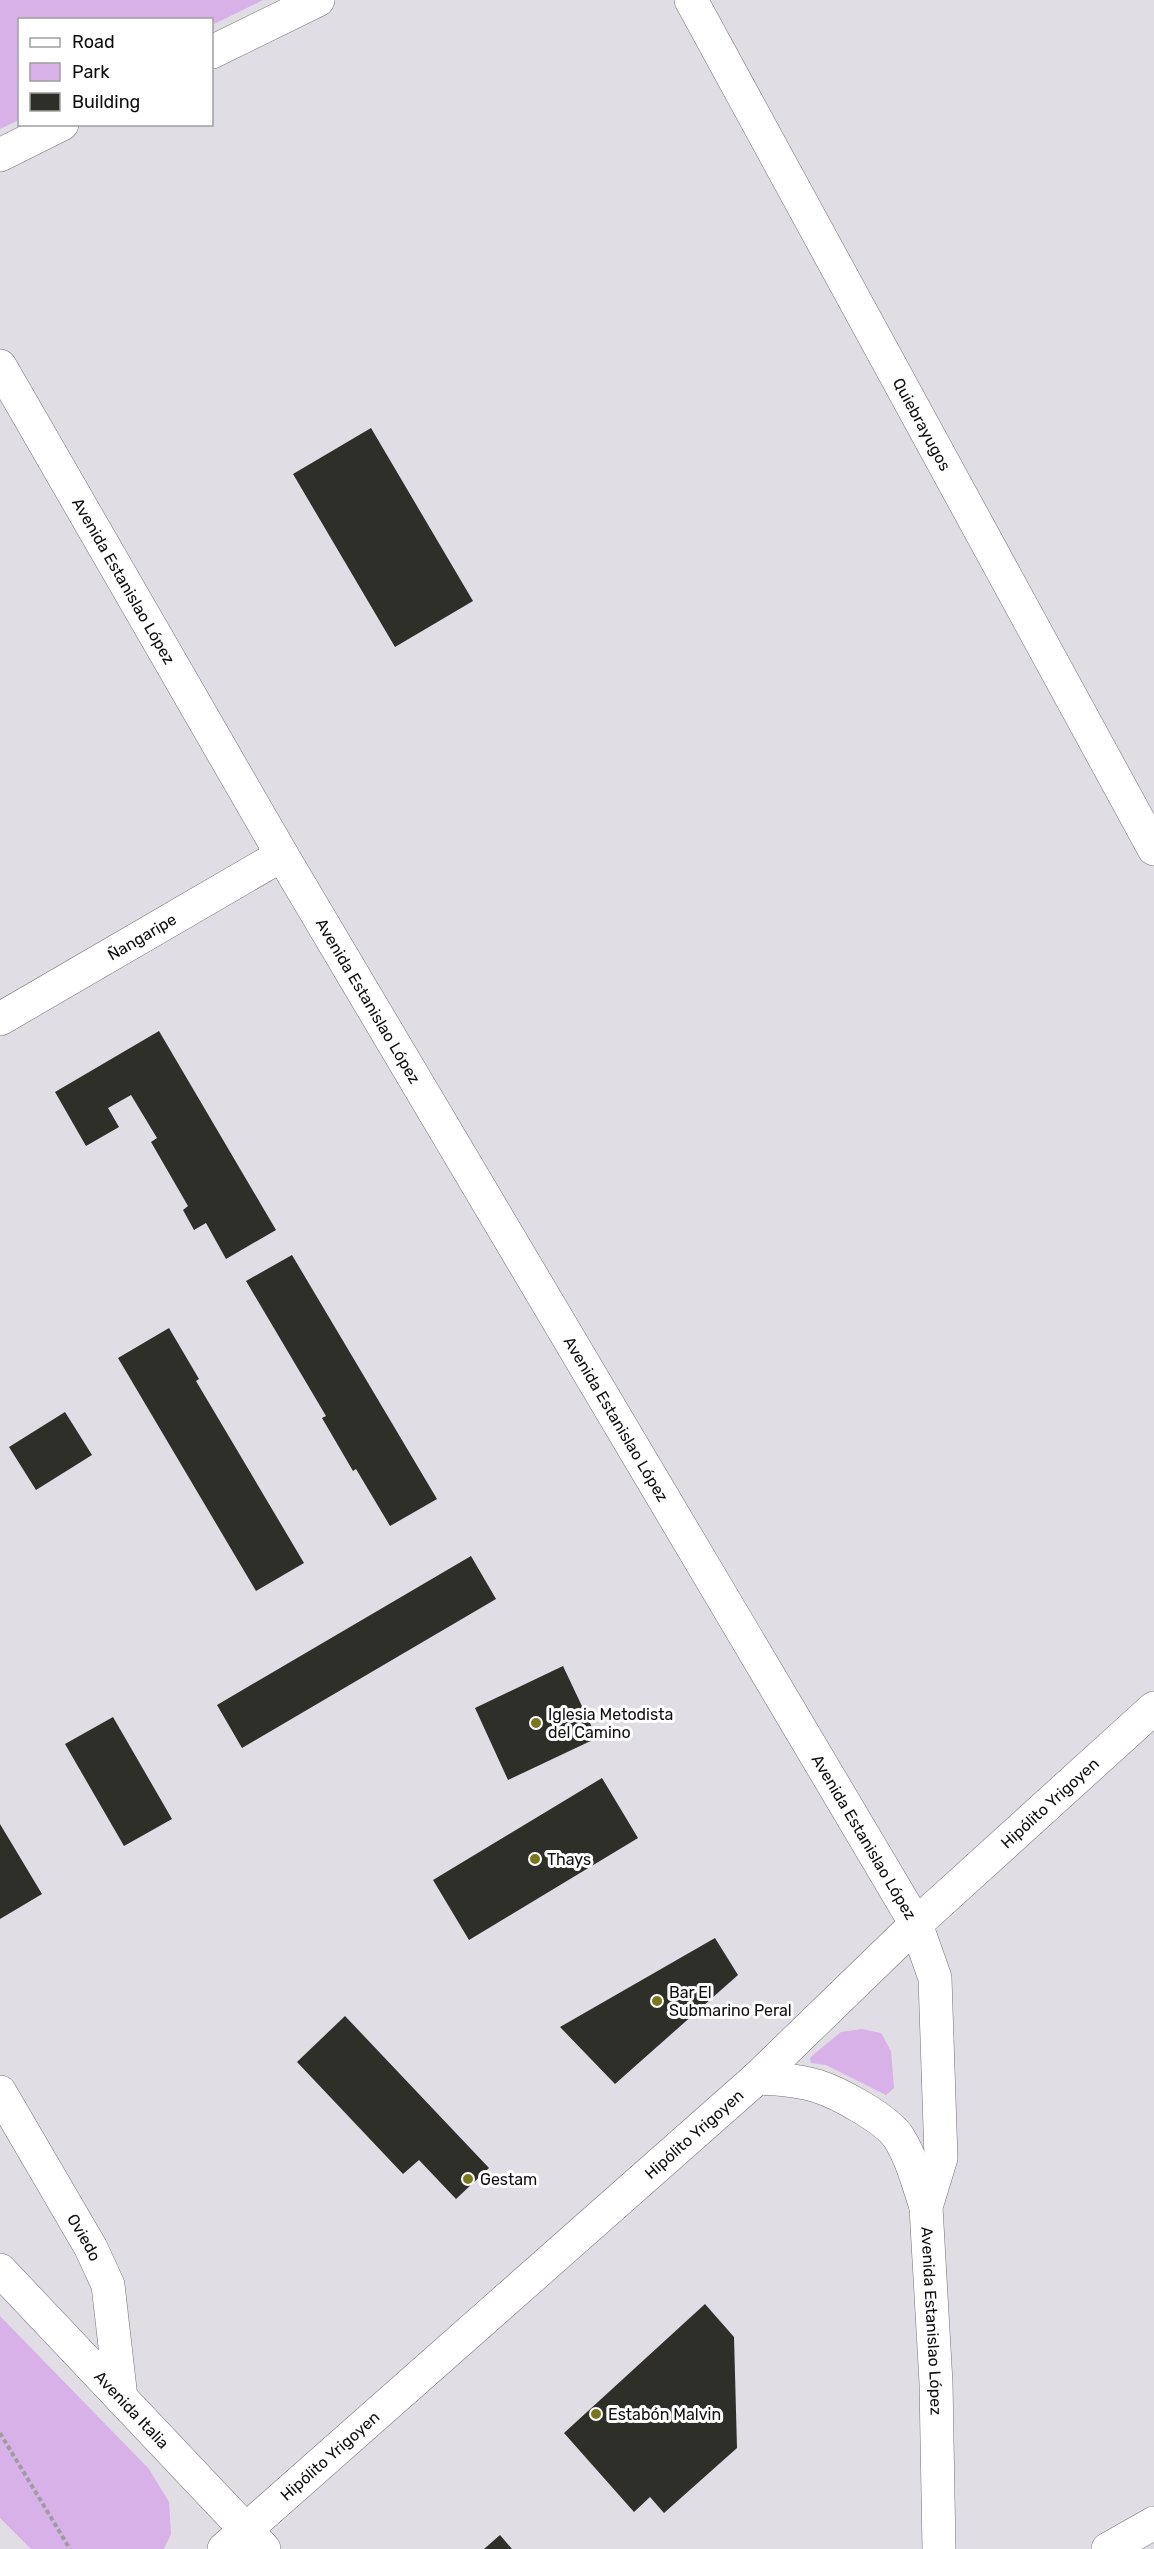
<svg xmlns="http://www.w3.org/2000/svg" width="1154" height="2549" viewBox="0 0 1154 2549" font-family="Rubik,sans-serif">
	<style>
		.green { fill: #d8b1e8 }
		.building { fill: #2f2f2a }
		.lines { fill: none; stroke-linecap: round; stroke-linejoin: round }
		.minor-casing { stroke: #757177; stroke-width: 34 }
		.major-casing { stroke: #757177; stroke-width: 34 }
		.path { stroke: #9f9ca1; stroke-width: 4; stroke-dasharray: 4.5 3; stroke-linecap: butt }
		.minor { stroke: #fff; stroke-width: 33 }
		.major { stroke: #fff; stroke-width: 33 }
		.poi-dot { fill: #79771d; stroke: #fff; stroke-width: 2 }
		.labels { text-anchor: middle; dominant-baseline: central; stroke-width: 6; stroke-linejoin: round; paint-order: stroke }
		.street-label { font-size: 16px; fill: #100e10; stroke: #fff }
		.poi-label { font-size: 16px; fill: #100e10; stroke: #fff; text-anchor: start }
	</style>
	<rect width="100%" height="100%" fill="#e1dde4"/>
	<!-- green -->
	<path class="green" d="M0,0H263L212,25V20H20L19,120L0,129Z
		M862,2029L881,2033L891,2051L894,2088L886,2095L826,2065L811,2063L810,2058L813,2055L841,2032Z
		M0,2316L149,2469L169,2502L171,2534L164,2549H31L0,2518Z"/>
	<!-- building -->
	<path class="building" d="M371,428L473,601L395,647L293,474Z
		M159,1031L276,1230L226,1259L206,1223L194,1230L183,1210L188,1206L151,1142L157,1138L131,1095L108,1108L119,1127L86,1146L55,1092Z
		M292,1255L437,1499L390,1526L356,1469L353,1471L322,1418L326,1416L246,1281Z
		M169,1328L199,1379L196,1381L304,1563L256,1591L118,1358Z
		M65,1412L92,1455L36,1490L9,1447Z
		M471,1556L496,1599L242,1748L217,1705Z
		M563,1666L597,1738L508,1780L475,1708Z
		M113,1717L172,1819L124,1846L65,1744Z
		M602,1778L638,1838L469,1940L433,1880Z
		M0,1824L42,1894L0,1919Z
		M715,1938L738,1975L615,2084L560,2027Z
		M345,2016L489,2168L456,2199L419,2160L403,2174L297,2062Z
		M705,2304L734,2337L737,2448L664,2513L650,2497L634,2512L564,2433Z
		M500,2535L512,2549H484Z"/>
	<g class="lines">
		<!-- minor casing -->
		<g class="minor-casing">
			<g id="minor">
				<path id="s1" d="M691,0L1154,849"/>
				<path d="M212,52L318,0"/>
				<path d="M0,155L62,124"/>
				<path id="s2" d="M0,366L282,855L916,1924L935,1978L941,2158L926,2207L936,2383L939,2549"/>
				<path id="s3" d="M0,1019L282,855"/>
				<path d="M757,2078C777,2079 797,2080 817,2086C839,2093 887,2119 899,2138C912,2159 918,2183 926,2207"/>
				<path id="s4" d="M0,2092L91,2248L108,2285L121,2398"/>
				<path id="s5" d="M224,2549L757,2078L916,1924L1154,1708"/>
				<path d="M1108,2549L1154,2523"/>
			</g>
		</g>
		<!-- major casing -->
		<g class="major-casing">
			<g id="major">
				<path id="s6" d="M0,2270L264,2549"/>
			</g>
		</g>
		<!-- path -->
		<path class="path" d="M0,2433L70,2549"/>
		<!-- minor -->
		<use href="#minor" class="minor"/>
		<!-- major -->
		<use href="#major" class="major"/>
	</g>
	<!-- markers -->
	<g class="poi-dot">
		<circle cx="536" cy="1723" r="6"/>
		<circle cx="535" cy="1859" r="6"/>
		<circle cx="657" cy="2001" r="6"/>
		<circle cx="468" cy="2179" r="6"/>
		<circle cx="596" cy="2414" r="6"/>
	</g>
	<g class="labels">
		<!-- street labels -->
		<g class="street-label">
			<text stroke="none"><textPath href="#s1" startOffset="483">Quiebrayugos</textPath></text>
			<text stroke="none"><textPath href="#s2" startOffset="248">Avenida Estanislao López</textPath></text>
			<text stroke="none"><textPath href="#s3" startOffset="164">Ñangaripe</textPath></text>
			<text stroke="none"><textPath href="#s2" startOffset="734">Avenida Estanislao López</textPath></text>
			<text stroke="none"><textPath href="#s2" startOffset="1220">Avenida Estanislao López</textPath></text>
			<text stroke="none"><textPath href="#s5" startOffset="1113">Hipólito Yrigoyen</textPath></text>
			<text stroke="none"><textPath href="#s2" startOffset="1706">Avenida Estanislao López</textPath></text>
			<text stroke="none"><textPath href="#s5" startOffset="627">Hipólito Yrigoyen</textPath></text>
			<text stroke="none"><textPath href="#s4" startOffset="168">Oviedo</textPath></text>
			<text stroke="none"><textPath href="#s2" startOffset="2210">Avenida Estanislao López</textPath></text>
			<text stroke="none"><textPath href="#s6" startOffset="192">Avenida Italia</textPath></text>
			<text stroke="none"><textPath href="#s5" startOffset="141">Hipólito Yrigoyen</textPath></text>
		</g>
		<!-- poi labels -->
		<g class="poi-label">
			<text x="548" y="1714">Iglesia Metodista<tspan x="548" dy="18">del Camino</tspan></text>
			<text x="547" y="1859">Thays</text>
			<text x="669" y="1992">Bar El<tspan x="669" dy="18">Submarino Peral</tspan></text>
			<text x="480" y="2179">Gestam</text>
			<text x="608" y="2414">Estabón Malvin</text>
		</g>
	</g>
	<!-- legend -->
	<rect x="18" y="18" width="195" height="108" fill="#ffffff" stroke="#9f9f9f" stroke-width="1.5"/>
	<rect x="30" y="38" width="30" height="9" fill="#ffffff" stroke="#9f9f9f" stroke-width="1.5"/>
	<text x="72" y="48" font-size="18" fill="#100e10">Road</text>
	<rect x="30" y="63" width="30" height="18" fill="#d8b1e8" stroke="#9f9f9f" stroke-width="1.5"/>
	<text x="72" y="78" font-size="18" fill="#100e10">Park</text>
	<rect x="30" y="93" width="30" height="18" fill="#2f2f2a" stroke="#9f9f9f" stroke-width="1.5"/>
	<text x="72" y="108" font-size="18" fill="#100e10">Building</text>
</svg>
